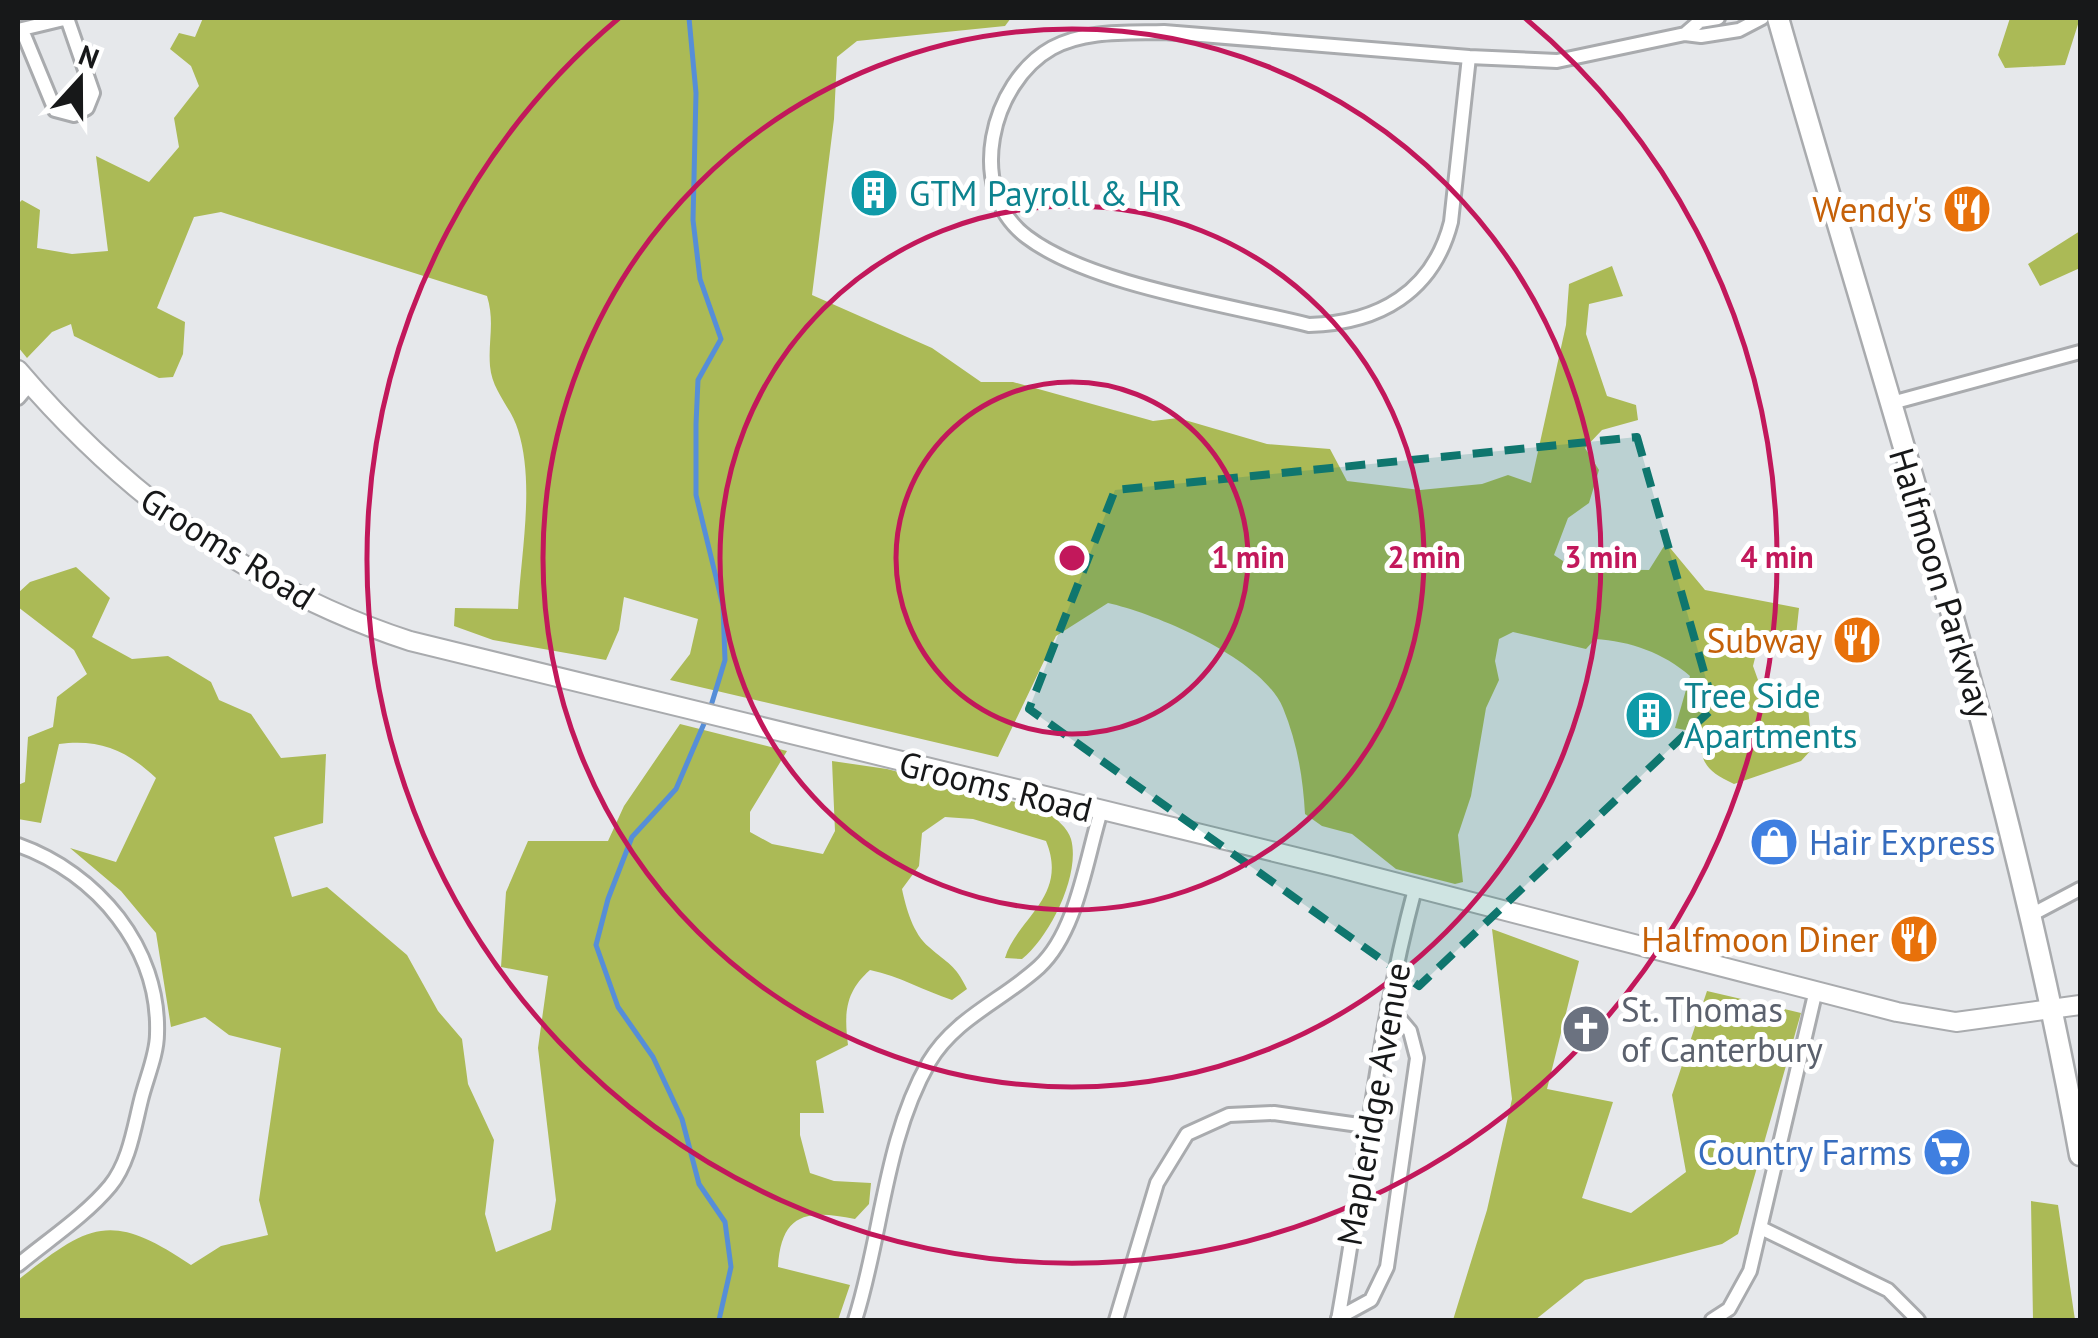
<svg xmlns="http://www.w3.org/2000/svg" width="2098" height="1338" viewBox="0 0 2098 1338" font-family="'PT Sans',sans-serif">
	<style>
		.forest { fill: #abba56 }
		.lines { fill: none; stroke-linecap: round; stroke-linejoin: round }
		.stream { stroke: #568ed8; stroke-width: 5 }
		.minor-casing { stroke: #a9abae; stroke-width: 18 }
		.tertiary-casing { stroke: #a9abae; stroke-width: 22 }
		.primary-casing { stroke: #a9abae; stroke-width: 25 }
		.minor { stroke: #fff; stroke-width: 12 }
		.tertiary { stroke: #fff; stroke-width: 18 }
		.primary { stroke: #fff; stroke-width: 20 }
		.marked { fill: #0f766e; fill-opacity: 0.2; stroke: #0f766e; stroke-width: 8; stroke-dasharray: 20 12; stroke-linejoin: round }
		.ring { fill: none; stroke: #c2185b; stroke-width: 5 }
		.labels { text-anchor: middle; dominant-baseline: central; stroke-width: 10; stroke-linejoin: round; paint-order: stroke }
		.culture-label { font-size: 35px; fill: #0d838f; stroke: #fff; text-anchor: start }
		.food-label { font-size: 35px; fill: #c56008; stroke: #fff; text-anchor: end }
		.street-label { font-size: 35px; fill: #171819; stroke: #fff }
		.shop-label { font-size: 35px; fill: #366cbe; stroke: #fff; text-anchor: start }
		.worship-label { font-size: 35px; fill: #5b616d; stroke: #fff; text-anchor: start }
		.centre { fill: #c2185b; stroke: #fff; stroke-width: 5 }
		.ring-label { font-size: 30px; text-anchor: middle; font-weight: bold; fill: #c2185b; stroke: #fff; stroke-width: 10; stroke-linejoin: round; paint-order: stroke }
	</style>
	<rect width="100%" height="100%" fill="#e6e8eb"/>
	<!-- forest -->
	<path class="forest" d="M203,18H1011L1005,26L857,41L837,57L834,119L812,295L932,348L981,382H1013L1153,421L1178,418L1267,444L1330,449L1347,481L1420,490L1482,484L1508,475L1531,483L1566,325L1569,284L1612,266L1623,296L1589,304L1586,334L1607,396L1636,405L1638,420L1602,430L1585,448L1599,470L1589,503L1568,518L1554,555L1575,569L1649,570L1666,543L1705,590L1799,608L1796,636L1761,634L1753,666L1762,691L1791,695L1808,707L1812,749L1801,761L1734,784C1707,771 1700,764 1700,733L1675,728L1690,676C1664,653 1630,641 1595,639L1586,649L1513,632L1499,639L1495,661L1499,680L1486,708L1471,796L1458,835L1463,882L1455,884L1396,869L1352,834L1322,826L1305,814C1303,777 1297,742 1283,708C1263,659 1157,614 1108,603L1056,636L998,757L670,680L690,654L698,619L624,597L619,630L606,660L493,640L454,626L455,608L518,609C521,552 535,484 518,430C511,407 492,391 490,366C488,340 495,322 487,296L221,212L194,217L157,308L185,322L183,354L173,377L159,378L74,336L71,324L52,332L27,358L18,347V204L22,200L40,210L37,248L72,254L108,251L96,156L149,182L179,147L174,118L199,86L191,66L170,49L179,33L195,37Z
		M2010,18H2080L2065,65L2005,68L1998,55Z
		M2080,231V268L2040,286L2028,264Z
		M76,567L110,598L92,637L132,659L168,656L211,682L219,700L251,714L281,758L326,754L323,823L274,837L292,897L327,887L407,955L438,1011L462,1039L468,1084L494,1140L485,1214L496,1252L551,1230L556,1200L538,1048L548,976L501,967L506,892L528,841H608L624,806L680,724L787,751L750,812V832L772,844L823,854L835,831L832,761L887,769L1046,810C1055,818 1068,828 1071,839C1081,875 1049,938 1022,959L1005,958C1017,918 1069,897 1046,841L973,819L945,817L922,833L919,866L902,889C906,908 913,934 929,947C948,964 955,964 967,989L952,1000C924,991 900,976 870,970C845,992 844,1013 848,1045L816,1061L824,1113H800V1135L810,1173L834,1181L871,1183L869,1204L855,1219C807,1209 781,1213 778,1267L850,1285L838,1320H18V1280C90,1223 111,1211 191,1265L221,1246L268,1235L259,1200L281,1048L229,1035L205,1017L171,1027L156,933L121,891L70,848L116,862L156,778C126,750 100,739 59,744L41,823L18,819V785L25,782L28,737L53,727L57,697L87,674L74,650L18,607V593L30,582Z
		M1492,929L1579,961L1547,1089L1613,1102L1582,1198L1631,1213L1686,1172L1672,1095L1707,991L1801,1013L1738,1234L1722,1244L1585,1280L1535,1320H1453L1487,1210L1512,1099Z
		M2031,1201L2058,1205L2075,1320H2033Z"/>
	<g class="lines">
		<!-- stream -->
		<path class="stream" d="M689,18L696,93L693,220L700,279L721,339L698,380L696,424V495L723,606L725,660L710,709
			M706,719L676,789L632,837L608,899L596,945L618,1007L653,1057L682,1119L699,1184L725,1222L731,1267L719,1320"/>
		<!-- minor casing -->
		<g class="minor-casing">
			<path id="minor" d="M18,30L68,18
				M22,30L55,110L74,115L87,108L93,93L67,18
				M1164,32L1469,57L1451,222C1433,292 1379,323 1309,325C1230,305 1090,285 1027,237C964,190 991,82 1052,48C1085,30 1126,33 1164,32Z
				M1685,34L1700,21L1718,18
				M1469,57L1557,61L1685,34L1701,36L1739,30L1762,18
				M18,398L30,384
				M1888,404L2080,352
				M18,845C97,873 160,948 157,1034C157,1055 146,1079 141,1100C134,1128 129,1163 110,1186C85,1216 48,1240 18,1265
				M2031,915L2080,889
				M1761,1228L1888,1290L1918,1320
				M1338,1318L1371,1300L1387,1267L1417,1058L1410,1031L1388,1005
				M855,1320C882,1236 884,1141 929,1062C955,1018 1003,1000 1039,967C1077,932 1086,859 1101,811
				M1116,1320L1157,1183L1187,1134L1229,1115L1274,1113L1366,1126
				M1338,1320C1364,1176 1377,1031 1415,889
				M1712,1320L1729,1309L1750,1271L1816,990"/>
		</g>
		<!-- tertiary casing -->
		<g class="tertiary-casing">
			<path id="tertiary" d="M18,370C124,494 253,590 410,641L1332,866L1897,1012L1956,1022L2080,1005"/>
		</g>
		<!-- primary casing -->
		<g class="primary-casing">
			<path id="primary" d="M1778,18C1885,395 2011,768 2080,1155"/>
		</g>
		<!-- minor -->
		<use href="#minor" class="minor"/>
		<!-- tertiary -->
		<use href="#tertiary" class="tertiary"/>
		<!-- primary -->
		<use href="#primary" class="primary"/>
	</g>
	<!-- marked area -->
	<path class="marked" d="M1637,437L1714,707L1419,986L1029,709L1115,490Z"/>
	<!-- distance rings -->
	<g class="ring">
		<circle cx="1072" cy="558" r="176"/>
		<circle cx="1072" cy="558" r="352"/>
		<circle cx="1072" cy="558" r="529"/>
		<path d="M1525 18A705 705 0 1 1 619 18"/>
	</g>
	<!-- icons -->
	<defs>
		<g id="building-disc" transform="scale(2.5)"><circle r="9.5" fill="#0f9aa8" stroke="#fff"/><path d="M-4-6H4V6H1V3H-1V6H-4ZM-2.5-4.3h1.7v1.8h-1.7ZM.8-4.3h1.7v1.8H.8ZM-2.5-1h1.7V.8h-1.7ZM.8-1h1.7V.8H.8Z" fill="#fff"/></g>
		<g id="restaurant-disc" transform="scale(2.5)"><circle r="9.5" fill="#e8710a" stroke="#fff"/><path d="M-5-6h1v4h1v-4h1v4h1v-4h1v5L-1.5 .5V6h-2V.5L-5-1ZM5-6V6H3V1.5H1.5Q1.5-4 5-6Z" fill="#fff"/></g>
		<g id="shop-disc" transform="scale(2.5)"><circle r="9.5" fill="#3f7fe0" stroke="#fff"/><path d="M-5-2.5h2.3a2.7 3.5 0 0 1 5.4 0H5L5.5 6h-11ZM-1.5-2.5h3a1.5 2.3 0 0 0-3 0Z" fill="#fff"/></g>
		<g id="church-disc" transform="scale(2.5)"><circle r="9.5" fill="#6b7280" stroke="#fff"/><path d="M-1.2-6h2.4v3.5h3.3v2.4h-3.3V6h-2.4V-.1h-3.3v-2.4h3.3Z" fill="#fff"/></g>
		<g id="supermarket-disc" transform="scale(2.5)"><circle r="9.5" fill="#3f7fe0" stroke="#fff"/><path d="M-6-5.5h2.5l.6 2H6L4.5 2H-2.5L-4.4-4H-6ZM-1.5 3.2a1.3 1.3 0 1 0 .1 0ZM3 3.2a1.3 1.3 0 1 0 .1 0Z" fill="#fff"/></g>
	</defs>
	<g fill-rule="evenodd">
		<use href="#building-disc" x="874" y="193"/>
		<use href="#restaurant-disc" x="1967" y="209"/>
		<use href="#restaurant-disc" x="1857" y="640"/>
		<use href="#building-disc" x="1649" y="715"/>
		<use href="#shop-disc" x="1774" y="842"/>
		<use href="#restaurant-disc" x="1914" y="939"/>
		<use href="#church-disc" x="1586" y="1029"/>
		<use href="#supermarket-disc" x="1947" y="1152"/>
	</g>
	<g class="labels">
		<!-- culture labels -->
		<g class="culture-label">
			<text x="909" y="193">GTM Payroll &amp; HR</text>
			<text x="1684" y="695">Tree Side<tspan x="1684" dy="40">Apartments</tspan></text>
		</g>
		<!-- food labels -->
		<g class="food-label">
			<text x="1932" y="209">Wendy's</text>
			<text x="1822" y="640">Subway</text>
			<text x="1879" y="939">Halfmoon Diner</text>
		</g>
		<!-- street labels -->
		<g class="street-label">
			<text transform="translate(228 548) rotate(32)">Grooms Road</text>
			<text transform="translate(1942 583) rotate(73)">Halfmoon Parkway</text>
			<text transform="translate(996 786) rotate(14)">Grooms Road</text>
			<text transform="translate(1373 1104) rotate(-80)">Mapleridge Avenue</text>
		</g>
		<!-- shop labels -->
		<g class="shop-label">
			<text x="1809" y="842">Hair Express</text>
			<text x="1912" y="1152" text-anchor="end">Country Farms</text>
		</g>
		<!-- worship labels -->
		<g class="worship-label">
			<text x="1621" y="1009">St. Thomas<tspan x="1621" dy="40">of Canterbury</tspan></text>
		</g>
	</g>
	<circle cx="1072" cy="558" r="15" class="centre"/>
	<g class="ring-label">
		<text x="1248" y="568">1 min</text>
		<text x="1424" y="568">2 min</text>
		<text x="1601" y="568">3 min</text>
		<text x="1777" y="568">4 min</text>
	</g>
	<!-- border -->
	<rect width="2098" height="1338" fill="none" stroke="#171819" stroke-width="40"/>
	<!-- north arrow -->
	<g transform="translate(80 80) rotate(21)" stroke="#ffffff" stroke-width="8" paint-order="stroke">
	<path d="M0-8L18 38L0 25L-18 38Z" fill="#171819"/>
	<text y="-15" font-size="28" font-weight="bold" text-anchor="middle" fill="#171819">N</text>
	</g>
</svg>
